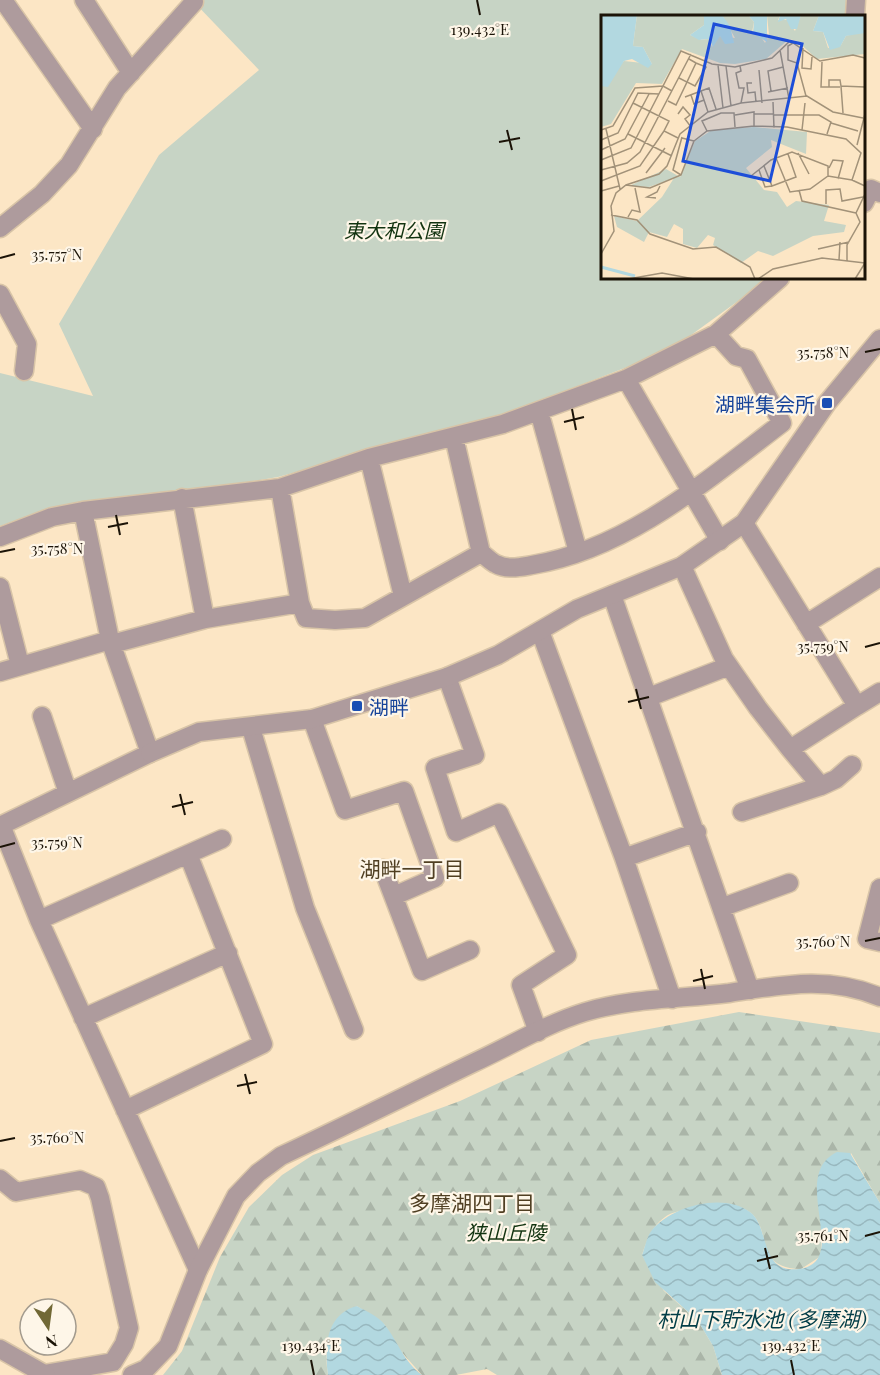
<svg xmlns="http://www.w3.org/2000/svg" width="880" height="1375" viewBox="0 0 880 1375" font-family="'Playfair Display','Noto Sans JP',serif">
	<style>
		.forest { fill: url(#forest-firs) }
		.park { fill: #c7d4c5 }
		.water { fill: url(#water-waves) }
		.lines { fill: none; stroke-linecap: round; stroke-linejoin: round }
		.minor-casing { stroke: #d8c4a7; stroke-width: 21 }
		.tertiary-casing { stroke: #d8c4a7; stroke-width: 21 }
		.minor { stroke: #ae9b9d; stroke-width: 18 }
		.tertiary { stroke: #ae9b9d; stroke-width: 18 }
		.ticks { fill: none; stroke: #1b1307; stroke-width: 2 }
		.transit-dot { fill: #1a4fb4; stroke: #fef6e8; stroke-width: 2 }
		.labels { text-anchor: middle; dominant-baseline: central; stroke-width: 4.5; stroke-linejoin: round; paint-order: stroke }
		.park-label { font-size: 20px; font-style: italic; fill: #123310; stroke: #fef6e8 }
		.transit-label { font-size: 20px; fill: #164399; stroke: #fef6e8; text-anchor: end }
		.neighbourhood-label { font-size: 21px; fill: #503f22; stroke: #fef6e8 }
		.water-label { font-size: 21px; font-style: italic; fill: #023d47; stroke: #fef6e8 }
		.inset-river { fill: none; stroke: #b2d8e0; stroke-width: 3 }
		.inset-road { fill: none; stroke: #a29279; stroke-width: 1.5 }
		.view { fill: #1d4ed8; fill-opacity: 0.15; stroke: #1d4ed8; stroke-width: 3 }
		.inset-edge { fill: none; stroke: #1b1307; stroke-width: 3 }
		.ticks-label { font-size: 15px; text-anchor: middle; fill: #1b1307; stroke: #fef6e8; stroke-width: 4.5; stroke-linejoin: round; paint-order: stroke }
	</style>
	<defs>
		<pattern id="forest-firs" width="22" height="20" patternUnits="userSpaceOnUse" patternTransform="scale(1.5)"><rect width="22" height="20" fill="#c7d4c5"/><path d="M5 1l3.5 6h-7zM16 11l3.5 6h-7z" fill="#aab5a8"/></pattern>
		<pattern id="water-waves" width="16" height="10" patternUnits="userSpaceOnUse" patternTransform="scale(1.5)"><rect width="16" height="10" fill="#b2d8e0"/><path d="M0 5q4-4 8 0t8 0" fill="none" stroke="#98b8bf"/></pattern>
	</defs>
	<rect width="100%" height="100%" fill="#fce6c5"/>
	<!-- forest -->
	<path class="forest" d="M739,1012L880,1033V1203L851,1153L821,1230V1256L801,1269C753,1268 773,1232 751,1213C746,1209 735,1205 729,1204C719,1204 678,1210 670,1214C654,1222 647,1239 642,1255L664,1291L698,1321L713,1346L722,1375H497L487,1369L456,1375H422L398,1348L385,1325L357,1306C330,1332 322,1334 328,1375H163L182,1351L220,1257L249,1207L282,1175L313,1155L460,1101L591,1040Z"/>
	<!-- park -->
	<path class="park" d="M192,0H846L845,16H602V278H770L669,351L505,414L278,477L199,490L52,507L0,526V373L93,396L59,324L159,155L259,70Z"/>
	<!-- water -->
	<path class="water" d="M837,1152L850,1153L880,1203V1375H722L713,1346L698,1321L655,1282L642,1255C645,1247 647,1236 652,1230C672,1206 723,1192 750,1212C770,1226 759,1274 799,1269C853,1262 787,1176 837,1152Z
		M357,1306C367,1312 377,1315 385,1325C398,1342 404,1362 422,1375H328C324,1347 326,1314 357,1306Z"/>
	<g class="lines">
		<!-- minor casing -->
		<g class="minor-casing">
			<path id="minor" d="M3,0L93,129
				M84,0L131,73
				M855,16L856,0
				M864,203L871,189L880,193
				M0,228L42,194L69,165L117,88L194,2
				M0,294L27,344L24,371
				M626,379L720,541
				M539,411L578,552
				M454,437L481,553C486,556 491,562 496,564C507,570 520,567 532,565C628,549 707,480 782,423L747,359L736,356L716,334
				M369,458L403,596
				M280,488L300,603L306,618L335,620L365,618L481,553
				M182,498L205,619
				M744,523L857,706L880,692
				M0,537L52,517L83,511L280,488L369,458L503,424L626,379L716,334L780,278
				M682,566L724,659L758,708L790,749L857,706
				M0,587L20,665
				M612,595L750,990
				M806,624L880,577
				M540,631L624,858L672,999
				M112,644L205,619L300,603
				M0,672L110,640
				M447,677L475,755L435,768L456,832L499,813L567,955L521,985L538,1032
				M649,697L729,666
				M42,716L68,793
				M312,719L345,810L404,791L435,878L394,896
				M251,728L305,908L354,1030
				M821,786L836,779L852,765
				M742,812L821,786L790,749
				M1,825L39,920L198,1270
				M0,826L150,753L110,640L83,511
				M624,858L697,832
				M383,869L422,971L470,950
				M880,888L867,939L880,942
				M723,907L789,883
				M39,920L222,839
				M83,1018L228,953
				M125,1110L263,1044L188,854
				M0,1179L16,1192L80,1180L96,1187L100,1198L129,1328L124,1344L113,1362L44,1374"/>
		</g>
		<!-- tertiary casing -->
		<g class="tertiary-casing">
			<path id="tertiary" d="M150,753L199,732L312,719L447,677L498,655L577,609L682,566L744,523L827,403L880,339
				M0,1349L46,1375
				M132,1375L146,1369L168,1346L198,1270L236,1196L258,1173L281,1156C345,1126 409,1094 473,1063C510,1046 546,1024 585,1012C632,998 680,999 729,993C781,985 829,975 880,997"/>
		</g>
		<!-- minor -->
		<use href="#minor" class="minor"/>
		<!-- tertiary -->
		<use href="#tertiary" class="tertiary"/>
	</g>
	<!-- ticks -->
	<path class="ticks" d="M477,0L480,15M507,130L512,150M499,142L520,138M0,258L15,254M865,352L880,349M572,409L576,430M564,422L584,417M116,515L120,535M108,527L128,523M0,552L15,549M865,647L880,643M636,689L641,709M628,702L649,697M180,794L185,815M172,807L193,802M0,847L15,843M865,941L880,938M701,969L705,989M693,981L713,976M245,1074L250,1094M237,1086L257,1082M0,1141L15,1138M865,1236L880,1232M765,1248L770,1269M757,1261L778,1256M311,1360L314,1375M791,1360L794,1375"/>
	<!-- markers -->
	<g class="transit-dot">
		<rect x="821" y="397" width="12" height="12" rx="3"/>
		<rect x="351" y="700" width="12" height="12" rx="3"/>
	</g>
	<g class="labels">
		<!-- park labels -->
		<g class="park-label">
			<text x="394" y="229">東大和公園</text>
			<text x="506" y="1231">狭山丘陵</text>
		</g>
		<!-- transit labels -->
		<g class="transit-label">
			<text x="815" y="403">湖畔集会所</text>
			<text x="369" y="706" text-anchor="start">湖畔</text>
		</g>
		<!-- neighbourhood labels -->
		<g class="neighbourhood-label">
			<text x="412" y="868">湖畔一丁目</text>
			<text x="472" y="1202">多摩湖四丁目</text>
		</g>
		<!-- water labels -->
		<g class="water-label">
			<text x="762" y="1318">村山下貯水池 (多摩湖)</text>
		</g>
	</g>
	<!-- overview -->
	<g transform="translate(601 15)">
		<rect width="264" height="264" fill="#fce6c5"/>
		<path d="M36,0H103V10L89,20L100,25L108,24L111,32L117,21L134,23L121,0H147L153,7L151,17L158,19L164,28L168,20L166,0H179L177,5H186L194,16L200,0H218L212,16L222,17L227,33L240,30L245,21L263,16L264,39L216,44L196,26L188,24L165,44L134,49L119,48L81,34L61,69L35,68L10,109L0,112V71L23,46L51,49L42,32L32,31Z" fill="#c7d4c5"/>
		<path d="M153,112L206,117L205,139L170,125L171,132L145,153L163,175L176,177L186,192L195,186L228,190L223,206L245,210L243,217L212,221L172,241L157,236L140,248L112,230L114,223L107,220L96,233L82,229V214L73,209L66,222L48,217L43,227L16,212L13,201L36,206L61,182L73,163L48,172L28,171L65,154L79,162L94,126L111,115Z" fill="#c7d4c5"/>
		<path d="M0,0H36L32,31L42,32L51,49L47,53L31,44L23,46L7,72L0,71ZM103,0H121L129,11L133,28L124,29L119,21L112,32L108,24L98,25L89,20L103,10ZM147,0H166V27L152,18L153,7ZM179,0H200L196,14H190L185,4L177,7ZM218,0H264V18L245,21L239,32L229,35L222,17L212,16Z" fill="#b2d8e0"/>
		<path class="inset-river" d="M0,252L34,261"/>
		<path class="inset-road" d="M192,28L187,31V45L196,48L205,81M202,33L201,53L210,54L211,42M179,35L188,84M88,44L95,48L105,52L94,71L86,67L95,48M221,47L220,72H239M117,50L122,93M125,51L130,91M139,51L140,56L135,58L138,73H143L140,88M158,55L161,88M151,68H146L147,78L154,77L155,87M228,72V65H239L240,71M100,76L108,73L115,94M170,76L167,56L182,52M167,77L187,73M90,80L93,89L103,85M84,82L100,76L107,97M67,86L75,90L86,67L78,63M172,87L173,113M32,88L68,106L63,116L77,123M242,98L240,71L264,72M77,99L82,92L89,100L84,104L90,112M153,99H173M134,100L153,97V111M173,100H218L230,107L226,119M230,108L257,116M5,114L19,174M0,115L12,111L34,73L62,71L80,36L111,49L134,52L171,43L189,26L219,46L252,40L264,43M201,115L204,88M106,116L101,106L120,98H133L134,112M27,119L71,141M0,125L17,118L37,78L58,79M93,126L106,116L153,111L186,112L245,124L260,138L251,165L264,171M256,130L264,99M0,135L24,124L48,79M197,138L208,159M175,143L189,177L209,174L227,161L251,165M0,145L30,133L62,71L71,76M163,151L171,171L195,162L187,139M228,153L232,145L242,146L237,164M0,155L26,148L39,137L90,39M158,155L164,172L171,171M45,158L64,133M80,160L72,155L81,122M150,161L170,145L191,137L227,151V161M0,166L39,151L63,116M25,170L49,173L80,160L93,126L81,123M198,175L201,186L255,198M0,176L18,171M55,183L46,182L56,177L59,171M225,189V175L239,174L241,186L262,182M10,200L36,205L49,219L92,234L115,232L149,252L154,264M27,202L31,195L39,197L34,173M217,234L248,227M0,239L13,216L10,191L15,178L25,170L58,159L66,151L79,119L107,97L140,88L206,81L232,97L262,103M238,245L239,227M246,246V230L259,207L255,198L264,179M27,264L61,258L93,264M157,264L172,254L221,243L264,248M254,264L264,248"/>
		<path class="view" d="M113,9L201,29L169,166L82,146Z"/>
		<rect width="264" height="264" class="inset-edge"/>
	</g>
	<g class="ticks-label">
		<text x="480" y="35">139.432°E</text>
		<text x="57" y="260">35.757°N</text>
		<text x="823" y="358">35.758°N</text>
		<text x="57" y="554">35.758°N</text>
		<text x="823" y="652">35.759°N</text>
		<text x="57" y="848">35.759°N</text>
		<text x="823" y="947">35.760°N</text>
		<text x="57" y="1143">35.760°N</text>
		<text x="823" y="1241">35.761°N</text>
		<text x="311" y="1351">139.434°E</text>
		<text x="791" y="1351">139.432°E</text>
	</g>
	<!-- north arrow -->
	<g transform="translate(48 1327) rotate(167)"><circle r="28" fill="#fef6e8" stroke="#a39b8e" stroke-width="1.5"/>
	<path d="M0-4.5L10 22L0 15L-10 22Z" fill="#716835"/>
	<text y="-9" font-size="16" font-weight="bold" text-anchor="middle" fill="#1b1307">N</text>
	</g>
</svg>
